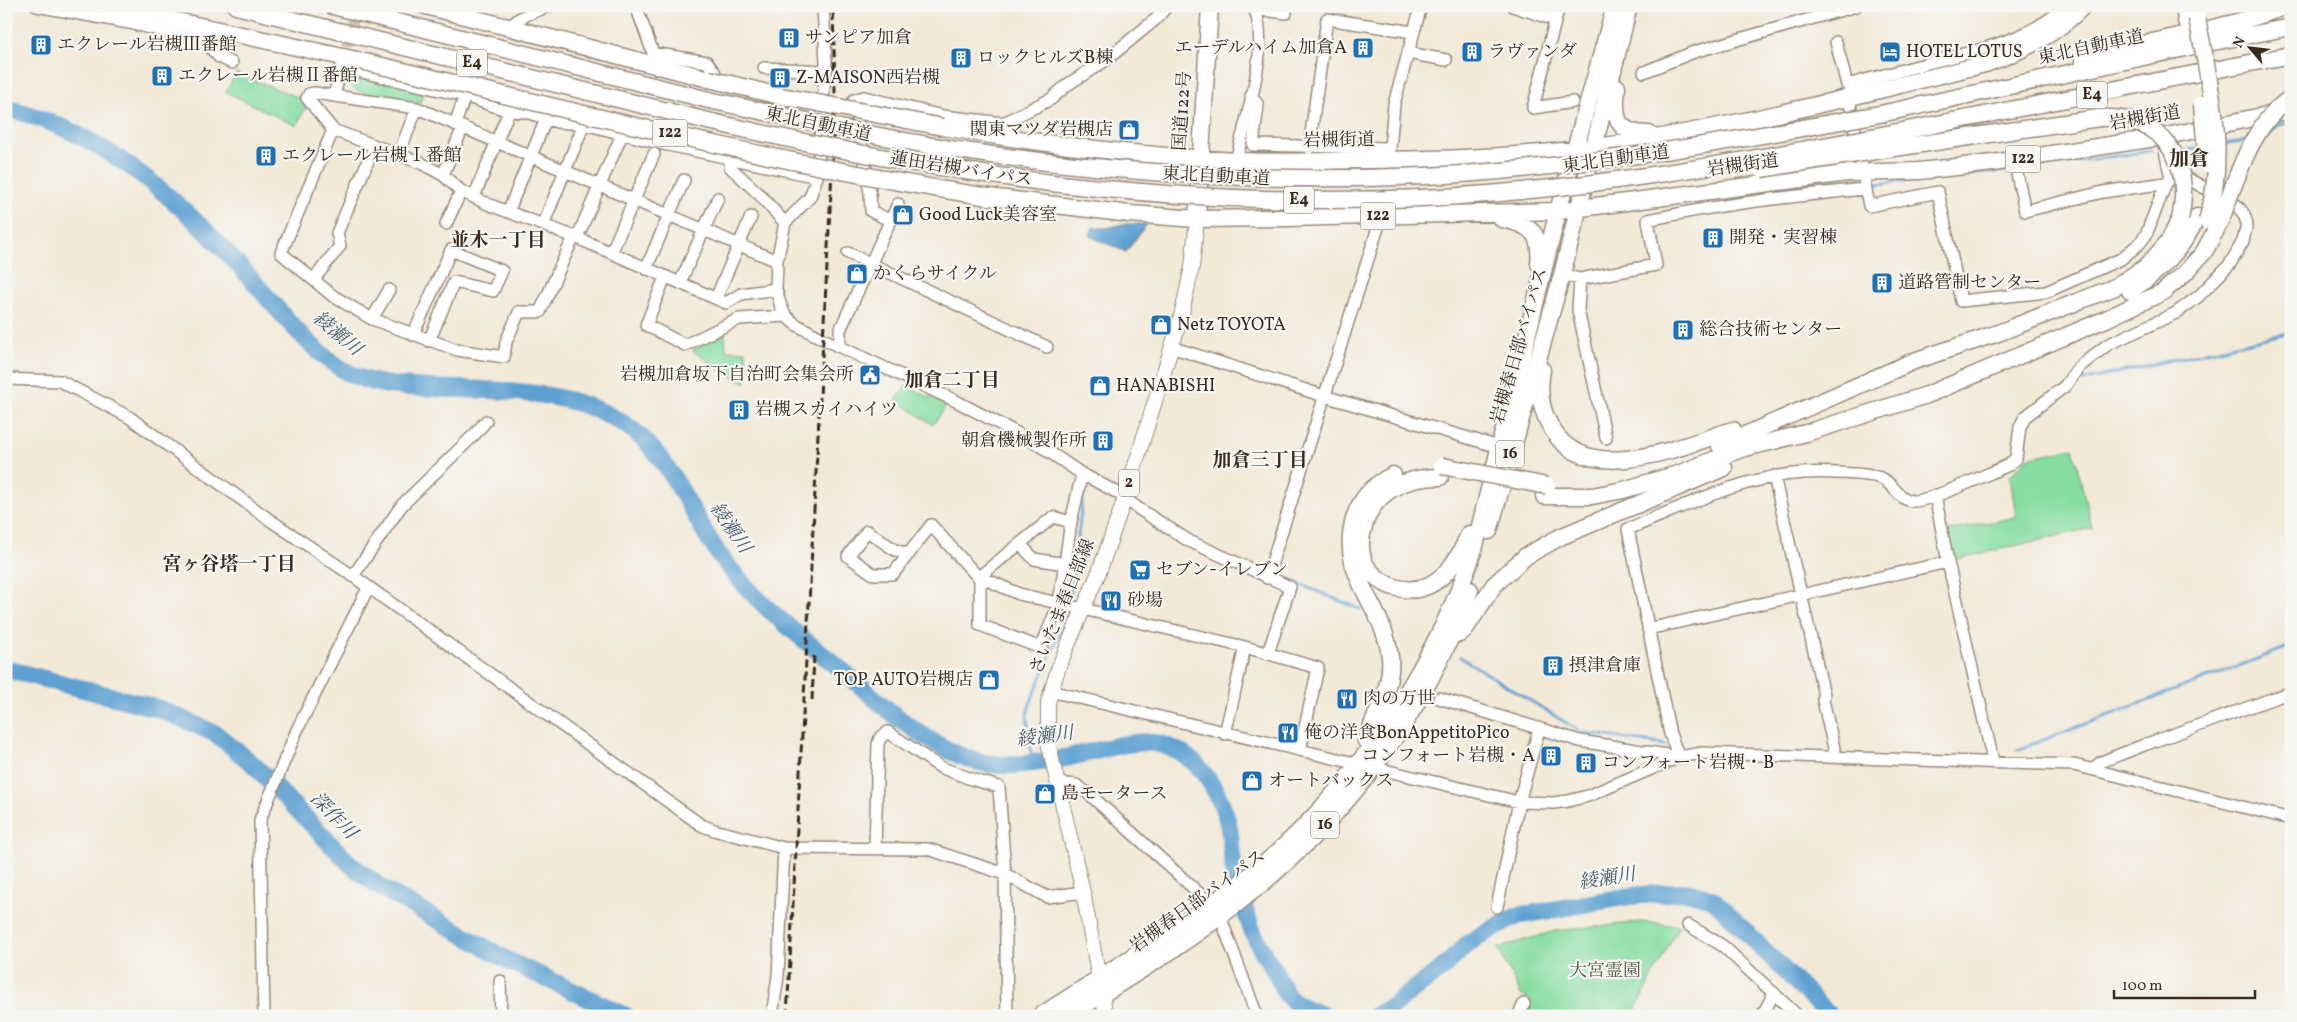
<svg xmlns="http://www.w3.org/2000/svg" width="2297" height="1022" viewBox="0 0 2297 1022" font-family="Vollkorn,'Noto Serif JP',serif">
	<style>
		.green { fill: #85dda1; stroke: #608460 }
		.water { fill: #5da0d1; stroke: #4c6578 }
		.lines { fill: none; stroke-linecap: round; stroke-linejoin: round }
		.stream { stroke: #5da0d1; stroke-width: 3 }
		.river { stroke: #5da0d1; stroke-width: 18 }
		.minor-tunnel { stroke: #cec3b2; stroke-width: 11; stroke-dasharray: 11 5.5; stroke-linecap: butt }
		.minor-casing { stroke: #978a7a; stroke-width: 14 }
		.major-casing { stroke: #978a7a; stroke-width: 16 }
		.highway-casing { stroke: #978a7a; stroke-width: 19 }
		.minor { stroke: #fff; stroke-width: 11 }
		.major { stroke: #fff; stroke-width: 14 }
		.highway { stroke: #fff; stroke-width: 16 }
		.rail { stroke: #3b2a1e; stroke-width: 3; stroke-dasharray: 8 4; stroke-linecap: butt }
		.highway-bridge-casing { stroke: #978a7a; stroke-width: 19; stroke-linecap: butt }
		.highway-bridge { stroke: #fff; stroke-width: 16 }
		.labels { text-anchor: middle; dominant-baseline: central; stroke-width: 4.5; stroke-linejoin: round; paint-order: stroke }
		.shield { fill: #f6f6f2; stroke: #73675e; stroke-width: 1 }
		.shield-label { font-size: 16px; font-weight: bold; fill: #3b2a1e }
		.poi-label { font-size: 18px; fill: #3b2a1e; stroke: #f6f6f2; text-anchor: start }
		.street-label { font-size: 18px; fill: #3b2a1e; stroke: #f6f6f2 }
		.park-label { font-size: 18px; fill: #4e573f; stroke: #f6f6f2 }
		.neighbourhood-label { font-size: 19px; font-weight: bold; fill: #3b2a1e; stroke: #f6f6f2 }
		.water-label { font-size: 19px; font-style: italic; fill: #495966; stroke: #f6f6f2 }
		.quarter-label { font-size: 20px; font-weight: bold; fill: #3b2a1e; stroke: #f6f6f2 }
	</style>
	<rect width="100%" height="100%" fill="#f6f6f2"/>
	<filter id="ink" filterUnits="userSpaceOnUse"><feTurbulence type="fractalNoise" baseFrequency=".02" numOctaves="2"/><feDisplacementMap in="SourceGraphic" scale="10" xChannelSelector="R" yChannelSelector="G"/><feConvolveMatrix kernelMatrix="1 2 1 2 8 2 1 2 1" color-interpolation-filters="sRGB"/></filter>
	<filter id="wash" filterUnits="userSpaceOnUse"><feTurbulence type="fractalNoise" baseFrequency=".0096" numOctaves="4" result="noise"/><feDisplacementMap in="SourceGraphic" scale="20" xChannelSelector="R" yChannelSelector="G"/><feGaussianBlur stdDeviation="1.12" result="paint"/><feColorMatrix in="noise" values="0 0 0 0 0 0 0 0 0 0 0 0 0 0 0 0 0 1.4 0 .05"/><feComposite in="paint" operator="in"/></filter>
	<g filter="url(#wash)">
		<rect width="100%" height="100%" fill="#f3e9d7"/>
		<!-- green -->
		<path class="green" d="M236,73L300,98L307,106L296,126L226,92Z
			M347,74H353L424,91L420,103C405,101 360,97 351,86C349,83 348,78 347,74Z
			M725,333L726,350L746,351V383L723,372L692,350Z
			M906,386L947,405L933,425L896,400Z
			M2073,448L2092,528L1954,560L1947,531L2016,517L2010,476L2027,458Z
			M1641,922L1679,926L1632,1016H1523L1531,1001L1521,995L1498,948L1555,931Z"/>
		<!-- water -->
		<path class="water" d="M1122,224H1147L1126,252L1091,237L1090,234L1093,227L1107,228Z"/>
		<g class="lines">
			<!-- stream -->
			<path class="stream" d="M2262,138L2267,137L2278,125L2291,122
				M2223,144L2248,140
				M2178,152L2202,148
				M2020,169L2152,151
				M1877,184L2013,170
				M2082,381L2291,332
				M1282,577L1360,609
				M1460,657L1581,732L1666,745
				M2017,750L2291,646
				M1032,762L1027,715L1030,704L1068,613L1084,488"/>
			<!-- river -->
			<path class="river" d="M6,108C108,133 185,205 253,281C278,310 314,354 347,372C371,386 405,387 432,388C499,391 578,387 634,431C671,460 691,514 718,553C752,600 793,631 838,667C861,685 881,706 905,723C930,741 960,760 991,764C1017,768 1069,758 1095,751C1130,743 1155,734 1187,757C1207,771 1222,800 1228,823C1232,840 1231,858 1235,875C1241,897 1247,921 1257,941C1262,952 1269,961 1275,972C1279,978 1282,989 1287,995C1296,1006 1312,1011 1325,1016
				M6,669L160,709L216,734L254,765L350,864L380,887L509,961L626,1016
				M1375,1016L1394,1005L1446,965L1467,944L1487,932L1517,916L1630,896L1680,892L1695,893L1714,900L1830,1016"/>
		</g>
	</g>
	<g filter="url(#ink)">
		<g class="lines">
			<!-- minor-tunnel -->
			<path class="minor-tunnel" d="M347,46L357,6"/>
			<!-- minor casing -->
			<g class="minor-casing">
				<path id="minor" d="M37,6L129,23L204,41L219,57L232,63
					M636,6L653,53L707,62L715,73
					M823,6L826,62L817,177L810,197L785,223L777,261L776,289L781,307L786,316L795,324L823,339L956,401L1036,443L1082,474L1118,493L1139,509L1189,541L1290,587L1268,653
					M1513,6L1555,20
					M1559,6L1533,108L1573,102
					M1254,9L1286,13
					M509,28C520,15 534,12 549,6
					M1836,42L1847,85C1878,77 1909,68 1940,60C1985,49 2031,38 2066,6
					M1408,53L1446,60
					M764,68L826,71
					M340,70H353L465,96L509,111L526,112L557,122L584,124L659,143L817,177
					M1644,72L1694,52L1856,6
					M334,96L342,64
					M1251,96L1258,105L1253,145L1390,148L1394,104L1421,6
					M1003,123L1051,99L1067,85L1106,60L1156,19L1167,6
					M455,124L465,96
					M333,130L281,253L333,296L372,319L457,350L504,357L506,342L519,312H540L571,243L580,231L620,139
					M2164,146L2171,178
					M1309,148L1327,19L1413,32
					M399,153L417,108
					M731,158L730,167L759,194L785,223
					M2014,160L2025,211L2103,192L2166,183
					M1236,161C1245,121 1272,42 1253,6
					M443,175L463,127
					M474,197L509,111
					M508,212L546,119
					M891,221L871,211L870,193L854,100L864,97L943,116L1003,123L1005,138
					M446,224L461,191
					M543,225L584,124
					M611,253L654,154
					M848,253L1047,347
					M646,269L684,180
					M1562,275L1580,279L1656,265L1648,220C1720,204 1792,196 1865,189
					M665,277L646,325L685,345L739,319L786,316
					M314,279L340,246L337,233L374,147
					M1580,279L1578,310L1606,438
					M680,283L718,198
					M776,289L741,294L726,303L575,237L490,205L461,191L443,175L421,163L333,130L307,98L309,94L314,93L417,108L777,261
					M716,298L751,217
					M372,319L389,290
					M413,335L451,250L502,271L493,291L454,282L429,341
					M840,347V330L898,204
					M1171,347L1324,396L1499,447
					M6,379L60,381L129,417L267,518L353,576L701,825L714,830L784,848L928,849L1005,874L1047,897L1083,892
					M1774,476L1824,695L1823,700L1836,757
					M1935,495L1948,562L1993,761
					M1071,522L1053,517L980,576V625L1041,648L1059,603L1071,522L1082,474
					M1020,544L1034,559L1065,564
					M909,554L895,550L867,531L848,556L873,574H893L931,525L976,575L1019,594L1245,647L1318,668L1300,750
					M353,576L402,505L475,434L486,421
					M1267,578L1382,215
					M1648,629L1948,562
					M1050,691L1519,802L1553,803L1568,801L1588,796L1679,757L1702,753L2074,765L2291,819
					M1439,698L1580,741L1679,757
					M1225,734L1245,647
					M1679,757L1670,734L1628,529C1685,506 1741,477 1804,473C1818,472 1873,473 1883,479C1894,485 1899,500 1913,501C1930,502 1989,473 2009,465L2016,458L2020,427L2025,417L2065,386L2079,367L2107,345L2176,313L2199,296L2230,264L2243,241L2247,224L2244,214L2236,205L2190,180L2177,176L2171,178L2166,183L2146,235L2139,244L2121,259L2046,292L1961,301L1938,192L1869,206L1849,98
					M2093,769L2101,762L2144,745L2291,692
					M1057,783L1076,785L1089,794L1211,904L1220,916L1257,1016
					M875,848L878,744L880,738L888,732L940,767L971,779L999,787L1005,874L1007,1016
					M1497,907L1519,802L1539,729
					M1688,925L1723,946L1798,1016
					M500,981L501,1016
					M264,1016L260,820L297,730L368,588
					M772,1016L778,976L784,848
					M1518,1016L1524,1004
					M1762,1016L1774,993"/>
			</g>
			<!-- major casing -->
			<g class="major-casing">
				<path id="major" d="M1106,1016L1083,892L1048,742V702L1059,666L1099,572L1125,498L1181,317L1192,267L1197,219"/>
			</g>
			<!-- highway casing -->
			<g class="highway-casing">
				<path id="highway" d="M107,6L352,59
					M236,6L708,121
					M333,6L709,100
					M426,6L709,79
					M2184,6L2186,21
					M2083,60C2150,39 2219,32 2286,6
					M1617,87C1614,115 1614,134 1649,134
					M1885,113L2208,43L2291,27
					M943,127C1040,144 1139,156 1237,161C1279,163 1322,161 1364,160C1442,160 1520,157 1597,147C1728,129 1856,96 1985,64C2021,51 2056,35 2083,6
					M1892,133L2291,55
					M1894,148L2099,118
					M989,197L1130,214L1197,219L1288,218L1558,211L1847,173L1919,171L1993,163L2162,137L2291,110
					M1197,219L1210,6
					M1502,219C1531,225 1542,233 1539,264
					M2130,291C2160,271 2182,250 2197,217
					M1542,370C1538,391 1540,410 1552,429C1587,489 1684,445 1733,430
					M1720,446L1914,361L1998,333L2115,287L2146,267L2169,241L2180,219
					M1440,477C1402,477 1369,494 1362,534C1360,545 1361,558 1367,567C1373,576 1384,584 1394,587C1433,599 1456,566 1469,534
					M1544,496H1592L1623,490L1678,474L1741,449L1806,433L1927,395L2106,319L2163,292L2186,272L2204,252L2219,224
					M1489,531L1562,275L1629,6
					M1459,634L1465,629L1494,585L1526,556L1560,537L1724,468
					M1366,741C1375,713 1393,688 1390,657C1384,603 1336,575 1355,516C1361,498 1375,484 1393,475
					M1040,1016C1083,989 1125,962 1167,934C1206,908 1245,882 1279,851C1363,775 1441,653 1475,546L1558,211L1615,6
					M1067,1016C1137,973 1210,929 1272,875C1362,797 1429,702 1470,590"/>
			</g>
			<!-- minor -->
			<use href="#minor" class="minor"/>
			<!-- major -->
			<use href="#major" class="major"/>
			<!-- highway -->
			<use href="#highway" class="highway"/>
			<!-- rail -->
			<path class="rail" d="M812,700L814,656
				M787,1016L831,191L835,89L833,6"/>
			<!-- highway-bridge casing -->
			<g class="highway-bridge-casing">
				<path id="highway-bridge" d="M2197,18C2210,87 2228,152 2207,221
					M352,59C563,108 775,164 989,197
					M709,79L776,95L943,127
					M709,100C798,119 888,140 978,153C1125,174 1275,183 1424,176C1579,169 1733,141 1885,113
					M2202,104L2207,164
					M2099,118C2163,115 2193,160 2180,219
					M708,121C944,176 1179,209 1422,198C1581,191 1737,163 1892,133
					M1761,169L1894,148
					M2219,224C2236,182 2250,124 2291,98
					M1442,466L1547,486"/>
			</g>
			<!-- highway-bridge -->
			<use href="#highway-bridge" class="highway-bridge"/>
		</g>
	</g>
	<!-- icons -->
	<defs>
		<g id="building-square" transform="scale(1.125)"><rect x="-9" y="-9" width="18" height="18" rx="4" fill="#1f6fb2" stroke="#f6f6f2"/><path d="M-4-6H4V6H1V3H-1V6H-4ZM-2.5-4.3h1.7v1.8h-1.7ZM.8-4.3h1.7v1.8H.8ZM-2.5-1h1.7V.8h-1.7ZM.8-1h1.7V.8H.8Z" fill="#fff"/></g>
		<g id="hotel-square" transform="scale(1.125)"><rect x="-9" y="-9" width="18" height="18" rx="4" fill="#1f6fb2" stroke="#f6f6f2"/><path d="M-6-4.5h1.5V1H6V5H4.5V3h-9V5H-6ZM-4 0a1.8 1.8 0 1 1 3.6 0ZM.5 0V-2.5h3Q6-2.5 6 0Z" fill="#fff"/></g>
		<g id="shop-square" transform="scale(1.125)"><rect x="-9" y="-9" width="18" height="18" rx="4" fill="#1f6fb2" stroke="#f6f6f2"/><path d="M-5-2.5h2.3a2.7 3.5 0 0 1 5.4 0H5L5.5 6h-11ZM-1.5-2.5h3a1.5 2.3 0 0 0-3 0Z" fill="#fff"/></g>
		<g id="civic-square" transform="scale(1.125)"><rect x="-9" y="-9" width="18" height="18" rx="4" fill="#1f6fb2" stroke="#f6f6f2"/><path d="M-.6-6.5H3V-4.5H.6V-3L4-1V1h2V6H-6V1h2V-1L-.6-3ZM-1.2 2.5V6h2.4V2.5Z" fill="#fff"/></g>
		<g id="supermarket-square" transform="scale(1.125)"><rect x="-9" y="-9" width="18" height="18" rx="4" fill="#1f6fb2" stroke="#f6f6f2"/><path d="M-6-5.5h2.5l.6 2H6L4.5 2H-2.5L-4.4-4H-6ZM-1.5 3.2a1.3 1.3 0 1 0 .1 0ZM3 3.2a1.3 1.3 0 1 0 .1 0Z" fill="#fff"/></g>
		<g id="restaurant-square" transform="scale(1.125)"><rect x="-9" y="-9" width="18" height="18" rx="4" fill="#1f6fb2" stroke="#f6f6f2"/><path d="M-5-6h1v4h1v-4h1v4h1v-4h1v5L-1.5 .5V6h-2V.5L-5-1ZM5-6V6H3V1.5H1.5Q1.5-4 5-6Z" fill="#fff"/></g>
	</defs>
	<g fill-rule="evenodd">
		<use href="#building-square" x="789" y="38"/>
		<use href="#building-square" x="41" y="45"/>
		<use href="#building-square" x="1363" y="48"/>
		<use href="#building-square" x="1472" y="52"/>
		<use href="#hotel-square" x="1890" y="52"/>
		<use href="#building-square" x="961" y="58"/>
		<use href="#building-square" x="162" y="76"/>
		<use href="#building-square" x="780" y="78"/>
		<use href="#shop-square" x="1129" y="130"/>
		<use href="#building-square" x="266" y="156"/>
		<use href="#shop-square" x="903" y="215"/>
		<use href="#building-square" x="1713" y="238"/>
		<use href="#shop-square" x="857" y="274"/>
		<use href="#building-square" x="1882" y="283"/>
		<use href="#shop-square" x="1161" y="325"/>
		<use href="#building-square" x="1683" y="330"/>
		<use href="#civic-square" x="870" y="375"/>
		<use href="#shop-square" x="1100" y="386"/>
		<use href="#building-square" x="739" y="410"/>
		<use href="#building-square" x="1103" y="441"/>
		<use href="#supermarket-square" x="1140" y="570"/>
		<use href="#restaurant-square" x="1111" y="601"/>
		<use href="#building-square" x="1553" y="666"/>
		<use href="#shop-square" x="989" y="680"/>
		<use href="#restaurant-square" x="1347" y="699"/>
		<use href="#restaurant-square" x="1288" y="733"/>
		<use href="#building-square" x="1551" y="756"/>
		<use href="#building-square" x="1586" y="763"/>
		<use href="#shop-square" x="1252" y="781"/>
		<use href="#shop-square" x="1045" y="794"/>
	</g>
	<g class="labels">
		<!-- shield labels -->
		<g class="shield">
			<rect x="457" y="49.5" width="30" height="27" rx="4"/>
			<rect x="2077" y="81.5" width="30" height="27" rx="4"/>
			<rect x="652.5" y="119.5" width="35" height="27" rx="4"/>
			<rect x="2005.5" y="145.5" width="35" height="27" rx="4"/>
			<rect x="1284" y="186.5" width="30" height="27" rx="4"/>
			<rect x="1360.5" y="202.5" width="35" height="27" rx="4"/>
			<rect x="1496" y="440.5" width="28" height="27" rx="4"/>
			<rect x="1119" y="469.5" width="20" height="27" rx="4"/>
			<rect x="1311" y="811.5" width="28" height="27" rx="4"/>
		</g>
		<g class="shield-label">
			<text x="472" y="63">E4</text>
			<text x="2092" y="95">E4</text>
			<text x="670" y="133">122</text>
			<text x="2023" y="159">122</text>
			<text x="1299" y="200">E4</text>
			<text x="1378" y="216">122</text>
			<text x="1510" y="454">16</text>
			<text x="1129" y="483">2</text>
			<text x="1325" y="825">16</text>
		</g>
		<!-- poi labels -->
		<g class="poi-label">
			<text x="805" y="38">サンピア加倉</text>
			<text x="57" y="45">エクレール岩槻Ⅲ番館</text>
			<text x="1347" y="48" text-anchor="end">エーデルハイム加倉A</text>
			<text x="1488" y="52">ラヴァンダ</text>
			<text x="1906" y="52">HOTEL LOTUS</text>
			<text x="977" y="58">ロックヒルズB棟</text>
			<text x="178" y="76">エクレール岩槻Ⅱ番館</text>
			<text x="796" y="78">Z-MAISON西岩槻</text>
			<text x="1113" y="130" text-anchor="end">関東マツダ岩槻店</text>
			<text x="282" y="156">エクレール岩槻Ⅰ番館</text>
			<text x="919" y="215">Good Luck美容室</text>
			<text x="1729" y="238">開発・実習棟</text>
			<text x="873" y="274">かくらサイクル</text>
			<text x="1898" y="283">道路管制センター</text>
			<text x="1177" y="325">Netz TOYOTA</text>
			<text x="1699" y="330">総合技術センター</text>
			<text x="854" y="375" text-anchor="end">岩槻加倉坂下自治町会集会所</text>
			<text x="1116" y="386">HANABISHI</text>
			<text x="755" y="410">岩槻スカイハイツ</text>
			<text x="1087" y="441" text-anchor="end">朝倉機械製作所</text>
			<text x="1156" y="570">セブン-イレブン</text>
			<text x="1127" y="601">砂場</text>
			<text x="1569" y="666">摂津倉庫</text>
			<text x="973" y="680" text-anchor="end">TOP AUTO岩槻店</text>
			<text x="1363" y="699">肉の万世</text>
			<text x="1304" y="733">俺の洋食BonAppetitoPico</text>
			<text x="1535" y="756" text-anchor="end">コンフォート岩槻・A</text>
			<text x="1602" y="763">コンフォート岩槻・B</text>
			<text x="1268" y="781">オートバックス</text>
			<text x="1061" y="794">島モータース</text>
		</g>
		<!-- street labels -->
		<g class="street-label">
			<text transform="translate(2091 48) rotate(-12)">東北自動車道</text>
			<text transform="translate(1183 111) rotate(-86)">国道122号</text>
			<text transform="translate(2145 119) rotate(-10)">岩槻街道</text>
			<text transform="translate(818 125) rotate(12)">東北自動車道</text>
			<text transform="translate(1339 141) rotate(-1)">岩槻街道</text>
			<text transform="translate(1616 160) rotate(-8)">東北自動車道</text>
			<text transform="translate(1743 166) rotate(-8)">岩槻街道</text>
			<text transform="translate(961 170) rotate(9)">蓮田岩槻バイパス</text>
			<text transform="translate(1216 177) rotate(3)">東北自動車道</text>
			<text transform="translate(1520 346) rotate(-74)">岩槻春日部バイパス</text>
			<text transform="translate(1063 607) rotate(-68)">さいたま春日部線</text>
			<text transform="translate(1198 902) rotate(-36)">岩槻春日部バイパス</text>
		</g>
		<!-- park labels -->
		<g class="park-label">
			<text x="1605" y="971">大宮霊園</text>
		</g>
		<!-- neighbourhood labels -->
		<g class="neighbourhood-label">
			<text x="498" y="241">並木一丁目</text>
			<text x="952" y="381">加倉二丁目</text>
			<text x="1260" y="461">加倉三丁目</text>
			<text x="229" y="565">宮ヶ谷塔一丁目</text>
		</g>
		<!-- water labels -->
		<g class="water-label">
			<text transform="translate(337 334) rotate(40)">綾瀬川</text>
			<text transform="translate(730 528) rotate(55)">綾瀬川</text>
			<text transform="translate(1045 737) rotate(-7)">綾瀬川</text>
			<text transform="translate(333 816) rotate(46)">深作川</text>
			<text transform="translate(1607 879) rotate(-9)">綾瀬川</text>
		</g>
		<!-- quarter labels -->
		<g class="quarter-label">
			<text x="2189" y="160">加倉</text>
		</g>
	</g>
	<!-- margin -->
	<rect width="2297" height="1022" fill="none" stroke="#f6f6f2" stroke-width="25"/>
	<!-- north arrow -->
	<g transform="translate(2250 48) rotate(298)" stroke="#f6f6f2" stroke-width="4" paint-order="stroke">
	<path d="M0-4L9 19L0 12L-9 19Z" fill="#3b2a1e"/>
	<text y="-8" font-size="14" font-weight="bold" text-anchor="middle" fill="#3b2a1e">N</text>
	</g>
	<!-- scale -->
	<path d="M2114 990v8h141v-8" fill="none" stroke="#3b2a1e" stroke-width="2.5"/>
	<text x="2122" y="990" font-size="15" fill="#3b2a1e" stroke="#f6f6f2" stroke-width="4" paint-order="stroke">100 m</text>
</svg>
